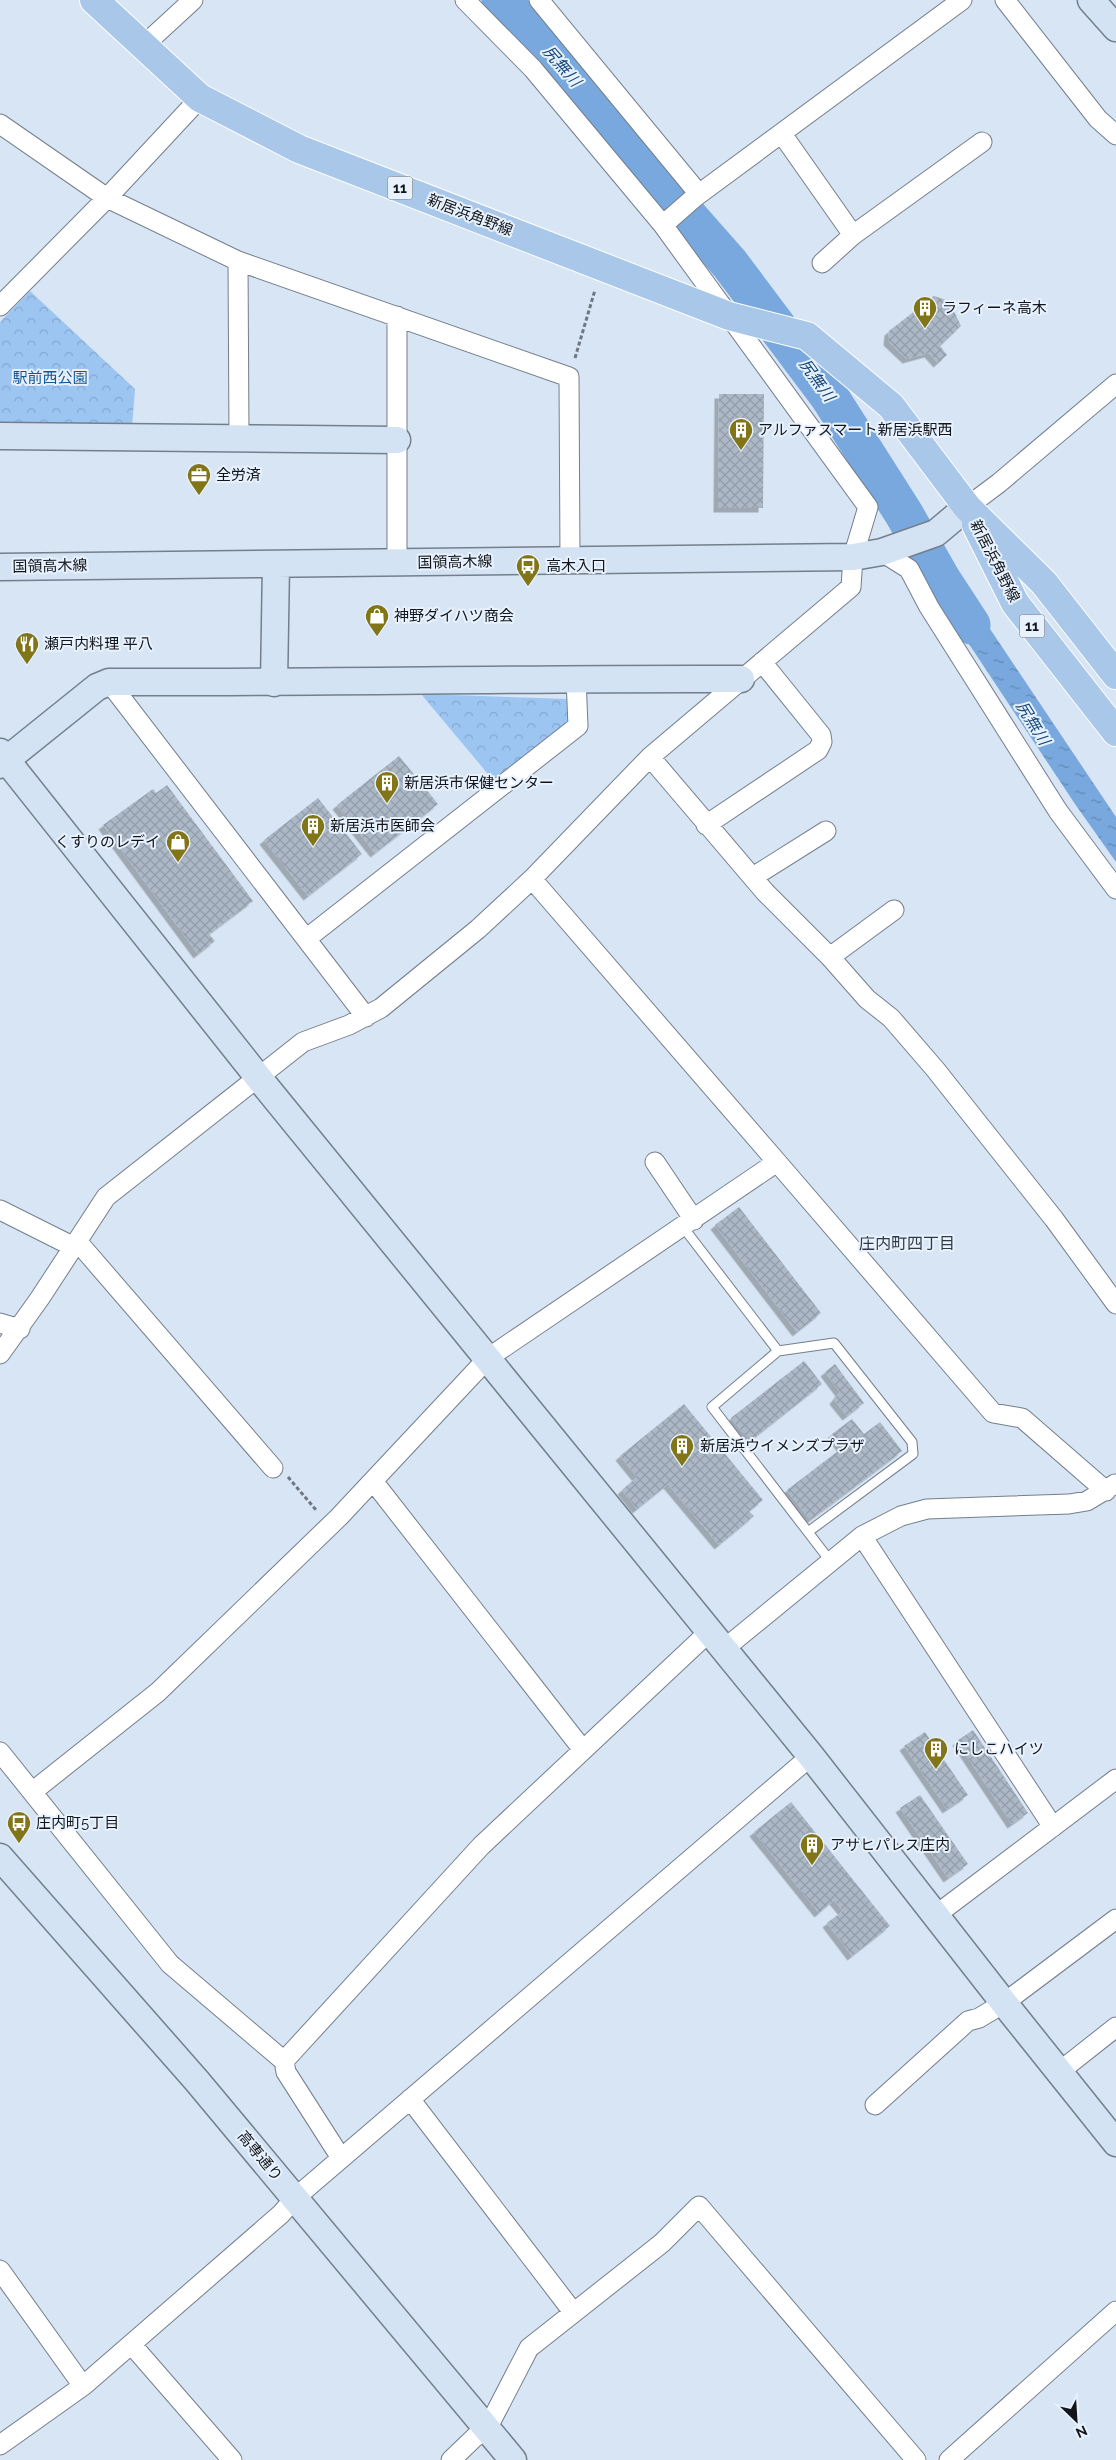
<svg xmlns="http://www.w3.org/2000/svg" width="1116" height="2460" viewBox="0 0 1116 2460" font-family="Raleway,'Noto Sans JP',sans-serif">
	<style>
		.park { fill: url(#park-crowns) }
		.water { fill: url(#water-ripples) }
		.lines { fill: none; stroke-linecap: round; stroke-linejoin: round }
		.river { stroke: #78a8dd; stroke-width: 39 }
		.building { fill: url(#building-cross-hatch); filter: url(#shadow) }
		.lane-casing { stroke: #737f8b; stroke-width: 11 }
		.street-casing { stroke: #737f8b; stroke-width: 21 }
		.secondary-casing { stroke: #737f8b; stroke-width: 29 }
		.primary-casing { stroke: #fff; stroke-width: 30 }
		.path { stroke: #6f7781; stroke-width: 3; stroke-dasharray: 4 2.5; stroke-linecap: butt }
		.lane { stroke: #fff; stroke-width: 9 }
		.street { stroke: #fff; stroke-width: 19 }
		.secondary { stroke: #d4e3f4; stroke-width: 26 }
		.primary { stroke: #a9c7e9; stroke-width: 28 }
		.labels { text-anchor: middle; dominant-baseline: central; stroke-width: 4; stroke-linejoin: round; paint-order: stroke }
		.shield { fill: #e8f2fe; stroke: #52585f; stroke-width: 1 }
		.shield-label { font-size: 14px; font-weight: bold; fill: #12161b }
		.street-label { font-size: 15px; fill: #12161b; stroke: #e8f2fe }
		.poi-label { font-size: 15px; fill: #12161b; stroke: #e8f2fe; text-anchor: start }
		.park-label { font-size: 15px; fill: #125898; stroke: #e8f2fe }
		.water-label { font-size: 16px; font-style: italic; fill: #144778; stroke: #e8f2fe }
		.neighbourhood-label { font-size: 16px; fill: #313b46; stroke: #e8f2fe }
	</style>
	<defs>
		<pattern id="park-crowns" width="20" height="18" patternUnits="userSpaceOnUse" patternTransform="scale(1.25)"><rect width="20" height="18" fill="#9cc5f2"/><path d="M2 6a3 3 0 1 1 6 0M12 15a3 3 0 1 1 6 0" fill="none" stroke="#85a8cf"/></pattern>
		<pattern id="water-ripples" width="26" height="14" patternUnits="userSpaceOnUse" patternTransform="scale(1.25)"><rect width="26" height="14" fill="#78a8dd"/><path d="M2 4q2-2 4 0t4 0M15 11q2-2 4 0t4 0" fill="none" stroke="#6188b2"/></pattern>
		<pattern id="building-cross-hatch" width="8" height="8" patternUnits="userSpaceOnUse" patternTransform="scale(1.25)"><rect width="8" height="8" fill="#acb8c6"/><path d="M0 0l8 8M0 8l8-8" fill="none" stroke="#939daa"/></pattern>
		<filter id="shadow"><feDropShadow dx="-4.5" dy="4.5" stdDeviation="0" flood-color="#0004"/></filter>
	</defs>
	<rect width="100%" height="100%" fill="#d8e5f4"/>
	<!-- park -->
	<path class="park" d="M30,291L135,389L132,427L0,426V322Z
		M421,694L567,699L572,718L493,780Z"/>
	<!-- water -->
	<path class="water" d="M931,580L957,583L974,605L1116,817V862L1075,804L963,635Z"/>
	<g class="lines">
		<!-- river -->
		<path class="river" d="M501,0L557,59L663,188L730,264L829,396L904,514L941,579L971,625"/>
	</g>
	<!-- building -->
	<path class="building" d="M934,296L949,301L961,326L940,346L947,355L938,363L929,353L907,359L888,341L889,331Z
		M719,394H764L763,508H718Z
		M399,756L438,804L375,853L337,805Z
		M167,785L253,901L209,934L215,941L198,954L103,825L153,789L156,793Z
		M318,798L362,854L308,896L264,840Z
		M739,1207L821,1313L797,1332L715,1225Z
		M804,1361L822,1384L750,1441L731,1418Z
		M835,1364L864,1403L847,1416L834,1400L840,1392L825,1372Z
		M684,1404L763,1500L749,1511L754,1516L719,1545L668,1484L637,1509L622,1490L637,1477L620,1456Z
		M852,1419L864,1434L880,1422L902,1451L810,1520L787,1490L842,1448L832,1434Z
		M973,1730L1028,1813L1012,1824L957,1741Z
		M925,1732L968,1795L947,1809L904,1746Z
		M920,1795L968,1864L948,1878L900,1808Z
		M791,1802L890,1926L852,1956L827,1923L843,1911L834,1900L819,1913L754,1832Z"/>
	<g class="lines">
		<!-- lane casing -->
		<g class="lane-casing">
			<path id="lane" d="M683,1227L778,1351L712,1407L831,1562
				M778,1351L834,1343L912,1442L913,1454L808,1532"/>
		</g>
		<!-- street casing -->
		<g class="street-casing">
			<path id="street" d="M539,0L699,194
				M1005,0L1098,119L1116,135
				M143,46L193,0
				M0,124L107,198L238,261L569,377L570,560
				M782,134L853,235
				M663,225L695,197L962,0
				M238,261L239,438
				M822,263L853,235L982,142
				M0,306L107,198L200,98
				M397,316V562
				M967,507L999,483L1116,384
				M882,552L909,569L929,607L1058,811L1116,889
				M109,682L366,1017
				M650,757L765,892L830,957L867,999L891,1018L935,1069L1054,1219L1116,1304
				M706,825L818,750L822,742L821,735L762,662
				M753,877L826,831
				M532,879L777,1162
				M306,939L578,726L576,678
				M830,957L894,910
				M655,1162L694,1220
				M0,1210L74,1247
				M77,1241L273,1468
				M0,1323L20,1329
				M0,1354L40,1298L106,1197L303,1042L349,1025L381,1008L478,929L532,879L650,757L851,587L853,557L868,507L663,225L533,69L465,0
				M373,1481L583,1750
				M862,1536L1053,1827
				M724,1649L862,1536L901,1516L927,1509L1069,1504L1087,1501L1115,1484
				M0,1752L170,1964L284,2061L286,2072L341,2158
				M32,1792L158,1692L339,1517L488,1358L777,1162L993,1413L1022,1418L1106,1491
				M936,1915L1116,1779
				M284,2061L481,1846L710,1631
				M1059,2072L1116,2027
				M410,2099L573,2312
				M875,2105L968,2021L979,2018L1004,2003L1116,1919
				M0,2270L83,2386
				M132,2345L232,2460
				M0,2445L83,2386L281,2214L295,2198L811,1756
				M451,2460L475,2437L487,2429L529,2348L662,2243L699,2206L916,2460
				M949,2460L1116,2311"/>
		</g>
		<!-- secondary casing -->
		<g class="secondary-casing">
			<path id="secondary" d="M1091,0L1116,28
				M0,436L397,440
				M0,567L853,557L882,552L936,533L967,507
				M274,683L276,564
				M0,752L258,1077L811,1756L1004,2003L1116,2143
				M0,765L97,687L109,682C319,683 530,678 741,679
				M0,1857L197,2081L513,2460"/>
		</g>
		<!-- primary casing -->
		<g class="primary-casing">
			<path id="primary" d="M94,0L200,98L299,149L729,316L807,336L891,406L967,507L1044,583L1116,675
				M976,525L1015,603L1116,732"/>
		</g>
		<!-- path -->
		<path class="path" d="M575,358L595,290
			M288,1477L316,1510"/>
		<!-- lane -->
		<use href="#lane" class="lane"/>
		<!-- street -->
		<use href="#street" class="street"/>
		<!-- secondary -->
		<use href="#secondary" class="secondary"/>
		<!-- primary -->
		<use href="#primary" class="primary"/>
	</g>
	<!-- icons -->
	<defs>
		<g id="building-pin" transform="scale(1.25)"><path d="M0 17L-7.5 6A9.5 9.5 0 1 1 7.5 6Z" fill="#817518" stroke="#e8f2fe"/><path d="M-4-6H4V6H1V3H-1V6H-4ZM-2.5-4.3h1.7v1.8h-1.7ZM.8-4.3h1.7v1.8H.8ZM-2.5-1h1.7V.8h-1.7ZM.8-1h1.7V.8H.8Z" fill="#fff"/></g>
		<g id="office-pin" transform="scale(1.25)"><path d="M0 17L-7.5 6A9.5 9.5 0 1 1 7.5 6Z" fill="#817518" stroke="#e8f2fe"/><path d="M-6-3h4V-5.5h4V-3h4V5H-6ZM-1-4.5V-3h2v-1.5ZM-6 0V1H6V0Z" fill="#fff"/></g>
		<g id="bus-pin" transform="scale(1.25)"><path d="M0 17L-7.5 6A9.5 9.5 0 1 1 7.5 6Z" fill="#817518" stroke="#e8f2fe"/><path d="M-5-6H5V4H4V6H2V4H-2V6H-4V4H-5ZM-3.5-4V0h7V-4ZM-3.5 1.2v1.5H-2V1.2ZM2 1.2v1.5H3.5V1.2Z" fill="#fff"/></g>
		<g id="shop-pin" transform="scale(1.25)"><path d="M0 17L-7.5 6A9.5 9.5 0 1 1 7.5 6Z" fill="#817518" stroke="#e8f2fe"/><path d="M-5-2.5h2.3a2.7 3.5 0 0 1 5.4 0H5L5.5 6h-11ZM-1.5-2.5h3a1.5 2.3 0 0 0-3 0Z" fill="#fff"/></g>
		<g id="restaurant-pin" transform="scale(1.25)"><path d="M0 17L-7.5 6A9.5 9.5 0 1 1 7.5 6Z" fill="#817518" stroke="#e8f2fe"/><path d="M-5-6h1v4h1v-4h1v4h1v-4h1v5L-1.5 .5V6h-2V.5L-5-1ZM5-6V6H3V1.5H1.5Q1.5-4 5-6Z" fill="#fff"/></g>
	</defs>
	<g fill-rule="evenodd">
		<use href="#building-pin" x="925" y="308"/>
		<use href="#building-pin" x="741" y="430"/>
		<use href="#office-pin" x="199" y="475"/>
		<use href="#bus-pin" x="528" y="566"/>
		<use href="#shop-pin" x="377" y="616"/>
		<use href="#restaurant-pin" x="27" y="644"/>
		<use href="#building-pin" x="387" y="783"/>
		<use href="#building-pin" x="313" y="826"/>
		<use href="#shop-pin" x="178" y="842"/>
		<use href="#building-pin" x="682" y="1446"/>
		<use href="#building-pin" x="936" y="1749"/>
		<use href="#bus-pin" x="19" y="1823"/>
		<use href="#building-pin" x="812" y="1845"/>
	</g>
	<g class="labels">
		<!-- shield labels -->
		<g class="shield">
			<rect x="387.5" y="176.5" width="25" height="23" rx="4"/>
			<rect x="1019.5" y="614.5" width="25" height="23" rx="4"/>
		</g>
		<g class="shield-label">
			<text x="400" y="188">11</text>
			<text x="1032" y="626">11</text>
		</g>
		<!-- street labels -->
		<g class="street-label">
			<text transform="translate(470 215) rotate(21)">新居浜角野線</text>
			<text transform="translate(995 561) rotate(63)">新居浜角野線</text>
			<text transform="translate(455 562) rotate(-1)">国領高木線</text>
			<text transform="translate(50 566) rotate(-1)">国領高木線</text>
			<text transform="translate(260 2156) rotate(50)">高専通り</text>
		</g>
		<!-- poi labels -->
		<g class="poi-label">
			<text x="942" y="308">ラフィーネ高木</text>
			<text x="758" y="430">アルファスマート新居浜駅西</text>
			<text x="216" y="475">全労済</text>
			<text x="546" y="566">高木入口</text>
			<text x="394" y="616">神野ダイハツ商会</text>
			<text x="44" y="644">瀬戸内料理 平八</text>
			<text x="404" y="783">新居浜市保健センター</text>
			<text x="330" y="826">新居浜市医師会</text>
			<text x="160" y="842" text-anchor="end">くすりのレデイ</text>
			<text x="700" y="1446">新居浜ウイメンズプラザ</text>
			<text x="954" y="1749">にしこハイツ</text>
			<text x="36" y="1823">庄内町5丁目</text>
			<text x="830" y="1845">アサヒパレス庄内</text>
		</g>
		<!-- park labels -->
		<g class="park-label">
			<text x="50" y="378">駅前西公園</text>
		</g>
		<!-- water labels -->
		<g class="water-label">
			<text transform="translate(562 66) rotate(49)">尻無川</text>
			<text transform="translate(817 380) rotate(54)">尻無川</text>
			<text transform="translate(1033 723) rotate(58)">尻無川</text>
		</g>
		<!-- neighbourhood labels -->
		<g class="neighbourhood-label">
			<text x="907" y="1243">庄内町四丁目</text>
		</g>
	</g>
	<!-- north arrow -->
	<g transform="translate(1076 2420) rotate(155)" stroke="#e8f2fe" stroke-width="4" paint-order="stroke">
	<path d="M0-4L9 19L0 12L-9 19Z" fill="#12161b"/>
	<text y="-8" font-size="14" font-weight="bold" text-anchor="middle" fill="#12161b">N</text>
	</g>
</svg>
